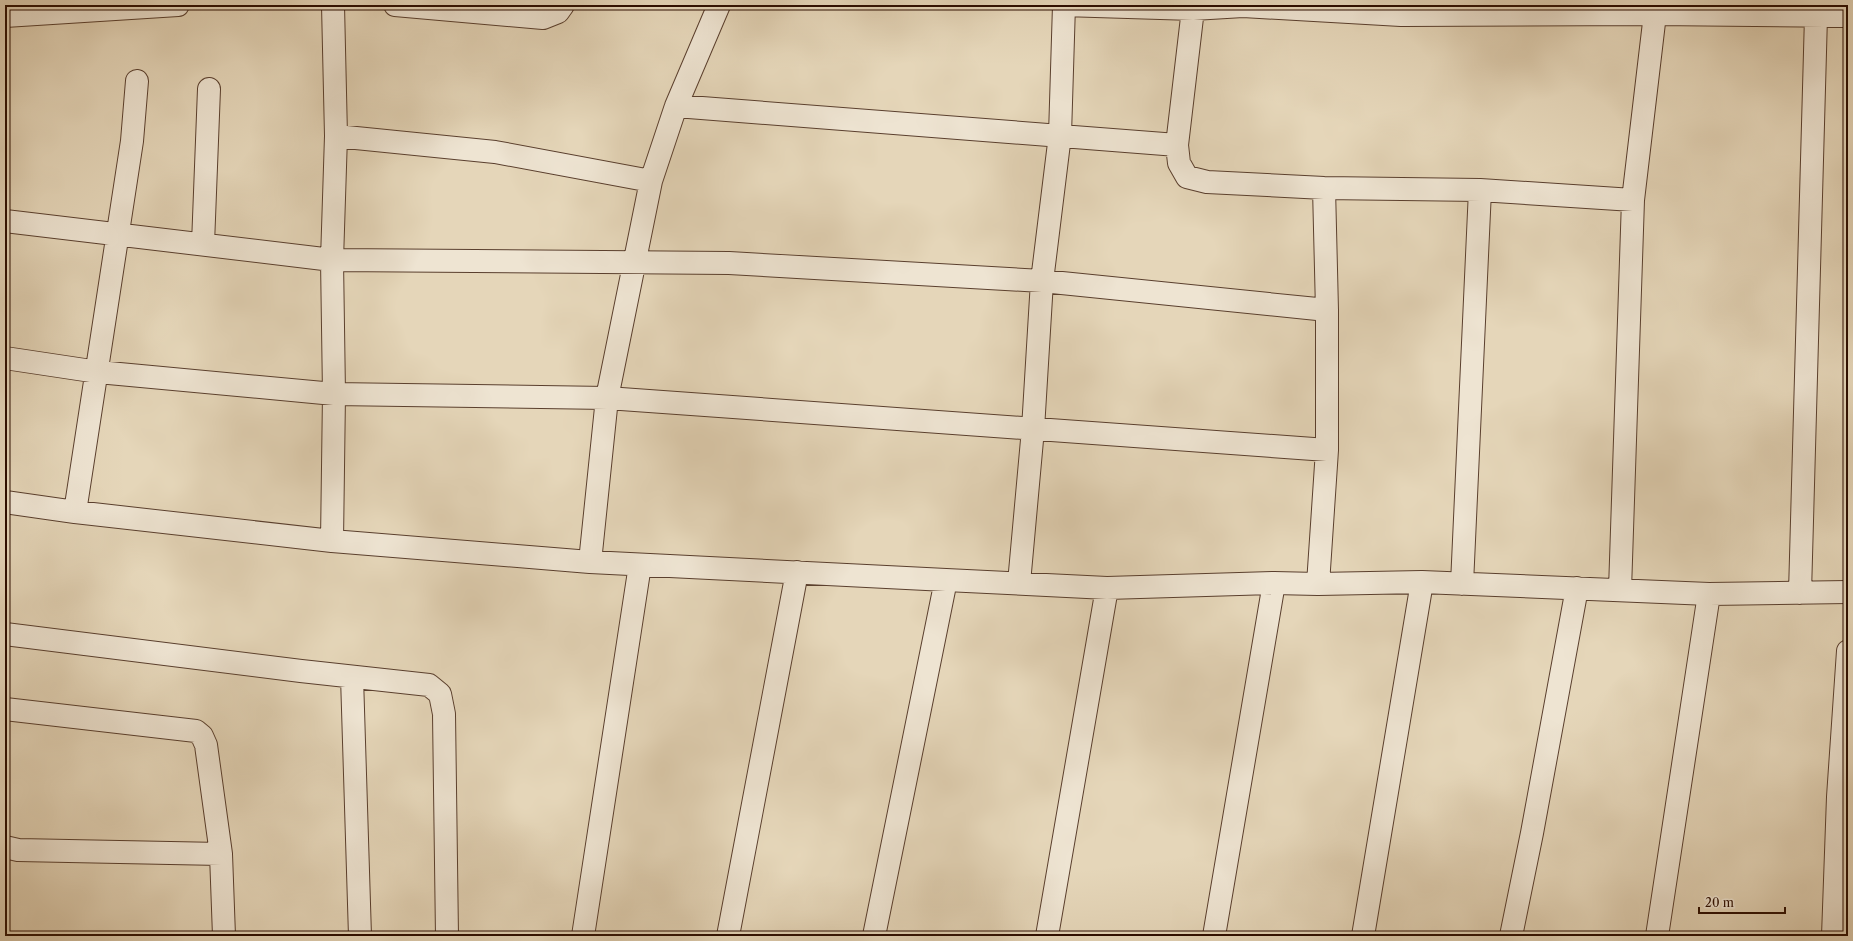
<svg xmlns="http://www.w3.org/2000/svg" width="1853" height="941" viewBox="0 0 1853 941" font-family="'Libre Caslon Text',serif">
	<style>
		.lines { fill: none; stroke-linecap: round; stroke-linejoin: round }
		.minor-casing { stroke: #5a3f2e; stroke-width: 24 }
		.minor { stroke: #eee4d2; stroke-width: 22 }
	</style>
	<rect width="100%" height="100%" fill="#e5d6b9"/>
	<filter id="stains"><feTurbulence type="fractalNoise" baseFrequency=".005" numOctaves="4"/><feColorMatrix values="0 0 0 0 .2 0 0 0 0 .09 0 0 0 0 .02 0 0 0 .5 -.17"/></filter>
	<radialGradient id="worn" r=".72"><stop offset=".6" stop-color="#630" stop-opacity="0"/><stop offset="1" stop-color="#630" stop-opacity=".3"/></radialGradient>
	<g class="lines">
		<!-- minor casing -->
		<g class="minor-casing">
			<path id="minor" d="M395,5L543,18L558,12L563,5
				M1063,5L1193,9L1243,6L1401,15L1655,14L1848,16
				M1193,9L1177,145L1179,163L1187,177L1207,182L1324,188L1480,190L1633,200
				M5,16L178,5
				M676,106L1177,145
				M336,136L495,152L651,181
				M5,221L332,260L729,263L1042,281L1327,310
				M203,244L209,89
				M5,358L98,372L334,394L607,398L1327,450
				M5,502L75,512L332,541L590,562L946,580L1107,588L1274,583L1318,584L1422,582L1709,594L1848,592
				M75,512L132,141L137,81
				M332,541L334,394L332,260L336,136L333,5
				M590,562L607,398L651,181L676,106L719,5
				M1019,583L1033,429L1042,281L1060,135L1064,5
				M1318,584L1327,450V310L1324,188
				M1462,584L1480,190
				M1620,590L1633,200L1655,14
				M1800,593L1816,16
				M5,634L301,671L429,685L440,694L444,714L447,936
				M352,677L360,936
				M5,709L196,731L202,736L206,745L221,854L224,936
				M5,847L18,850L221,854
				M583,936L640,565
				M728,936L797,572
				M874,936L946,580
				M1047,936L1107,588
				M1214,936L1274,583
				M1363,936L1422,582
				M1511,936L1532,833L1577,588
				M1657,936L1709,594
				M1833,936L1838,797L1848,651"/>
		</g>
		<!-- minor -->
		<use href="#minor" class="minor"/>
	</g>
	<!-- margin -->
	<rect width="1853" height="941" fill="none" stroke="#e5d6b9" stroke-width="20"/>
	<rect x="6" y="6" width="1841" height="929" fill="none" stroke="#2c0d00" stroke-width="2"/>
	<rect x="10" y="10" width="1833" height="921" fill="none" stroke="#2c0d00"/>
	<!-- scale -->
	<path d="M1699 907v6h86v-6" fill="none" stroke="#2c0d00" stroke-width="2"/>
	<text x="1705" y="907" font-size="12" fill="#2c0d00" stroke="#eee4d2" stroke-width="3" paint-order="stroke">20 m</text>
	<rect width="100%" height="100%" filter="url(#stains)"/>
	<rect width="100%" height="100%" fill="url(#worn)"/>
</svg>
